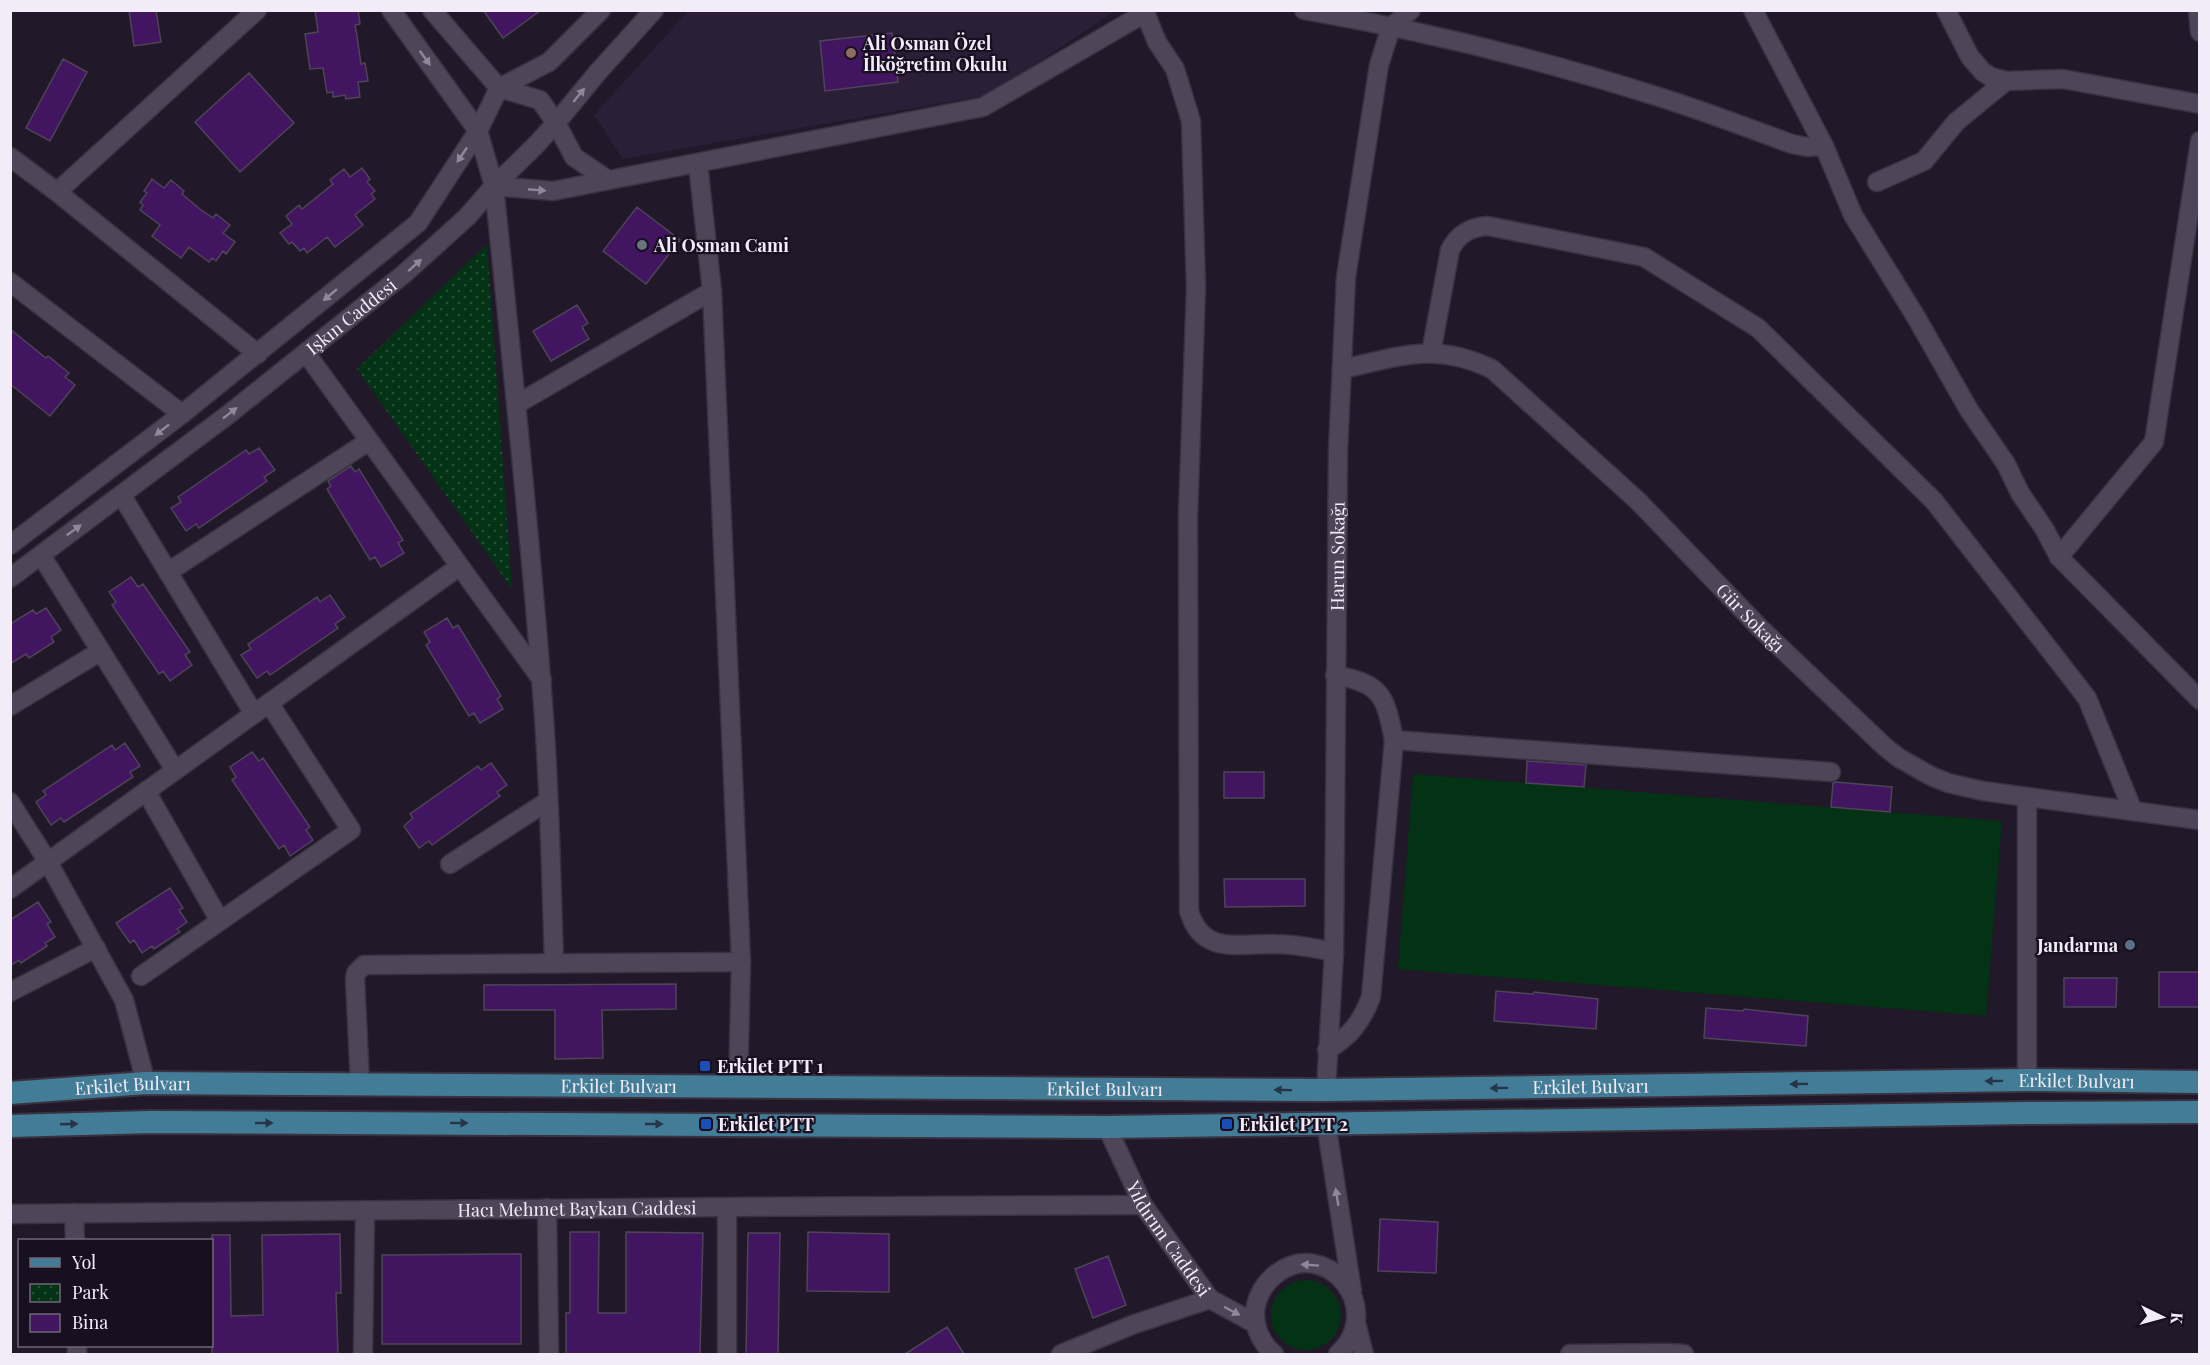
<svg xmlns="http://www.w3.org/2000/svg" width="2210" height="1365" viewBox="0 0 2210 1365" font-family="'Playfair Display',serif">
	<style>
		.built { fill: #2b1f37 }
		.grass { fill: #033215 }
		.park { fill: url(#park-dots) }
		.building { fill: #421561; stroke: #4e4458; stroke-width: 1.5 }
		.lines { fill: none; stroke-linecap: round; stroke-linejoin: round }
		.minor-casing { stroke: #393240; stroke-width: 21 }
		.major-casing { stroke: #393240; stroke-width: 26 }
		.minor { stroke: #4e4558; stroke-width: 18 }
		.major { stroke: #437c96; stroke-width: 22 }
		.oneway { fill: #908898 }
		.oneway2 { fill: #273549 }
		.education-dot { fill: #8d6e63; stroke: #180f20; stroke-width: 2 }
		.worship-dot { fill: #6b7280; stroke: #180f20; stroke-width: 2 }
		.service-dot { fill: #5c6f8a; stroke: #180f20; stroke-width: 2 }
		.transit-dot { fill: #1a4fb4; stroke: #180f20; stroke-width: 2 }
		.labels { text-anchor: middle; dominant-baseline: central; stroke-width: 4.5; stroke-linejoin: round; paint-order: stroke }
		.poi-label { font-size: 18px; font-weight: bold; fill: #f2ecf8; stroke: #180f20; text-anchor: start }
		.street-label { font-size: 18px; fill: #f2ecf8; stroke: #180f20 }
	</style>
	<defs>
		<pattern id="park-dots" width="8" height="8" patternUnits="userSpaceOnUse" patternTransform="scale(1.5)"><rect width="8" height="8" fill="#033215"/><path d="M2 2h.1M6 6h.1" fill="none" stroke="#285038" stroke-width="1.8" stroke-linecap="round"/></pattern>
	</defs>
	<rect width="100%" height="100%" fill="#211829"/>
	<!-- built -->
	<path class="built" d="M688,11H1115L989,95L623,159L594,115Z"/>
	<!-- grass -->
	<path class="grass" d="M1413,774L2002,821L1986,1016L1398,969Z
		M1271 1315a35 35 0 1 1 70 0a35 35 0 1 1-70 0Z"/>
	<!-- park -->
	<path class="park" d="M487,244L512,589L357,369Z"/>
	<!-- building -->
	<path class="building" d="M129,10H156L161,42L134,46Z
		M315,10H358L360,24L355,25L357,36L361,64L365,63L368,81L358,82L360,97L346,99L345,95L333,97V92L327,93L323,68L310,69L305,34L318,32Z
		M483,10H541L503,38Z
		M892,33L898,82L825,91L820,41Z
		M63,59L87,72L50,141L26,128Z
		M249,73L294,123L240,172L195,122Z
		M362,168L370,179L367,182L375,191L371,194L375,199L355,215L363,225L335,247L327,237L307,253L304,248L300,251L292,242L289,244L280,233L292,224L286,216L299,205L302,209L333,184L330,180L344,169L350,177Z
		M152,179L164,188L171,180L184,191L182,194L200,209L213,218L216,214L230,225L223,233L235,242L226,254L223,251L216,261L212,258L209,262L189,247L181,258L152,236L160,225L140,210L143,205L140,202L147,193L144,191Z
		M637,207L680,240L646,284L603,251Z
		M577,305L588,323L582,327L589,339L551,361L533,331Z
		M10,329L46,358L48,356L69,373L65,377L75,385L50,416L10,384Z
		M259,448L275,470L264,477L267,481L199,528L196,524L186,531L171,508L181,502L178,497L246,450L249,454Z
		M351,466L355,472L359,469L403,540L398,543L404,553L381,567L375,557L370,560L327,489L331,486L328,481Z
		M131,577L138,587L143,584L190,652L185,655L192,665L170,681L163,671L159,674L112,605L116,602L109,592Z
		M330,595L345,617L335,624L338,628L270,675L267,671L257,678L241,655L251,649L248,644L317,597L320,602Z
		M46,608L61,630L51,637L54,642L29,658L26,654L10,664V624L33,610L36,614Z
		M447,618L453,628L458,625L501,696L497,699L503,709L480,723L474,713L469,716L426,645L430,642L424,632Z
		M125,743L140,766L130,772L133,777L64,822L61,818L51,825L36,802L46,795L43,791L112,745L115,750Z
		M252,752L259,761L263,758L310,827L306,830L313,840L290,856L284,845L279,849L232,780L236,777L230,767Z
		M1527,761L1586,765L1584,787L1526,783Z
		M491,763L507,785L497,792L500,796L432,845L429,841L419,848L404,826L413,818L410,814L478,766L481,770Z
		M1224,772H1264V798H1224Z
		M1836,782L1892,787L1890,812L1831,807L1833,783Z
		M1224,879H1305V906L1225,907Z
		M170,888L183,908L179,910L187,922L177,929L180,932L154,949L152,946L142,953L134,940L130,943L116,923Z
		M38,902L51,922L47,924L55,937L45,943L47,946L21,963L19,960L10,966V920Z
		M2159,972H2199V1007H2159Z
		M2064,978H2117L2116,1007H2064Z
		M676,984V1009L602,1010L603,1058L555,1059V1010H484V985Z
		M1496,991L1533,994L1534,992L1598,999L1596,1029L1494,1021Z
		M1706,1008L1743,1011L1744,1009L1808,1016L1806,1046L1704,1038Z
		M1380,1219L1438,1222L1436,1273L1378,1271Z
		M570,1232H599L598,1313H626V1232L703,1233L700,1354H566V1313H570Z
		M808,1232L889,1234V1292L807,1291Z
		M748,1233H780L778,1354H746Z
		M340,1234L341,1293H336L338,1354H212V1235H230L231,1316L263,1315L262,1235Z
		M521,1254V1344H382V1255Z
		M1108,1256L1126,1305L1093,1318L1075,1269Z
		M947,1327L964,1354H905Z"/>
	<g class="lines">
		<!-- minor casing -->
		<g class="minor-casing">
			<g id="minor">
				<path d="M391,10L478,131L494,186L553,191L983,107L1145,13"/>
				<path d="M432,10L499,88L540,100L556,123L574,157L608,180"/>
				<path d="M1144,10L1157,42L1175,69L1191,121L1196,288L1188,515L1189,911C1202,956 1239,943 1274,944C1294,944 1315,948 1334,952"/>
				<path d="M1304,10C1424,31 1543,60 1659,97C1704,111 1748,128 1792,144L1807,147L1824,146"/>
				<path d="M1753,10L1824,146L1853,215L1916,317L1969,410L2006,464L2020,493L2045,530L2059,557L2200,700"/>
				<path d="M1946,10L1970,57L1983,72L1991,77L2006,81L2063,79L2200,104"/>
				<path d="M2198,10L2200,32"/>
				<path d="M10,157L57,192L258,354"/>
				<path d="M698,164L712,291L741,962L738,1087"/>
				<path d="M1877,182L1924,161L1956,122L2006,81"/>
				<path d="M494,186C511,350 528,514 541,678C549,773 551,868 554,963"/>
				<path d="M57,192L257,10"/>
				<path d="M10,282L182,414"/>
				<path d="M306,353L542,680"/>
				<path d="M1431,353L1450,250C1458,234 1470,227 1488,226L1644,257L1758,328L1934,501L2087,698L2133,811"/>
				<path id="s1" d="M1342,369C1400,357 1434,341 1492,369L1638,501L1760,628L1885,747L1899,758L1931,776L1948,783L1983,791L2200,820"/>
				<path d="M517,404L712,291"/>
				<path d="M122,496L254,714"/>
				<path d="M10,545L182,414L418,223L478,131L499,88L549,62L601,10"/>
				<path d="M41,555L175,770"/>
				<path d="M2059,557L2154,442L2200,141"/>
				<path d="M168,572L369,441"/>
				<path id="s2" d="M10,578L229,414L404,274L467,217L494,186L535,146L556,123L598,72L654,10"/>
				<path d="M1335,675C1382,684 1385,695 1394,740L1831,772"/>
				<path d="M10,706L101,651"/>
				<path d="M146,791L220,921"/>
				<path d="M10,802L48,862L124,1000L146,1083"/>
				<path d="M450,864L548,801"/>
				<path d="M10,889L460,566"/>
				<path d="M141,976L351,830L269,703"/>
				<path d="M10,992L96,948"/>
				<path d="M1327,1050C1350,1037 1362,1021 1371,997L1394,740"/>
				<path d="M2027,1080V797"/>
				<path d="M360,1084L355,979L356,973L364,965L741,962"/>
				<path id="s3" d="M1326,1090L1334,952L1338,451L1346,277L1379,65L1391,27L1411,10"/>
				<path d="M1326,1123L1352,1291"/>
				<path id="s4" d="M1107,1127L1143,1205L1210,1299L1256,1324"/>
				<path d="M547,1208L549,1354"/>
				<path d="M74,1213L75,1240"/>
				<path id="s5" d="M10,1214L727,1207L1143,1205"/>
				<path d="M1356,1323L1364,1354"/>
				<path d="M77,1346V1354"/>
				<path d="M363,1354L365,1210"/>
				<path d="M727,1354V1207"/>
				<path d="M1061,1354L1132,1325L1210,1299"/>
				<path d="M1274,1354C1260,1342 1252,1324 1256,1305C1259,1292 1266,1282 1276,1274C1327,1235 1387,1310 1338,1354"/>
				<path d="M1570,1354L1667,1353L1684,1354"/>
			</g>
		</g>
		<!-- major casing -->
		<g class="major-casing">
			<g id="major">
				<path id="s6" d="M10,1093L146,1083L1326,1090L2027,1080L2200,1082"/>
				<path d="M10,1126L150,1122L1107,1127L2026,1113L2200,1112"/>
			</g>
		</g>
		<!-- minor -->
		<use href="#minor" class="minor"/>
		<!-- major -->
		<use href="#major" class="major"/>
	</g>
	<!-- one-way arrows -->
	<defs><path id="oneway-solid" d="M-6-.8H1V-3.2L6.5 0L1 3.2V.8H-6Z" transform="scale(1.5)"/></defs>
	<g class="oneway">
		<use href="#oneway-solid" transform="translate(425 58) rotate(54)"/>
		<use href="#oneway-solid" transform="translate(579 95) rotate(-51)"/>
		<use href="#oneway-solid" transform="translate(462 155) rotate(124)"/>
		<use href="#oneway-solid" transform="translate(537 190) rotate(5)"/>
		<use href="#oneway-solid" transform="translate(415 265) rotate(-42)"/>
		<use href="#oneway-solid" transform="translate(330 295) rotate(140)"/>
		<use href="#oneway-solid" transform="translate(230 413) rotate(-38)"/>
		<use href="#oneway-solid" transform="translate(162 430) rotate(142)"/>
		<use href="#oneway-solid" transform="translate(74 530) rotate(-36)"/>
		<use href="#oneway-solid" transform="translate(1337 1197) rotate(-99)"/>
		<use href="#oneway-solid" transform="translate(1310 1265) rotate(-176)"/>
		<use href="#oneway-solid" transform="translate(1232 1311) rotate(28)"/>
	</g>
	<g class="oneway2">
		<use href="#oneway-solid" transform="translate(1994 1081) rotate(179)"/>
		<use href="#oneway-solid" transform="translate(1799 1084) rotate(179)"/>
		<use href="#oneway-solid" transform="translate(1499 1088) rotate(179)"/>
		<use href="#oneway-solid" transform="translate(1283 1090) rotate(-179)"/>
		<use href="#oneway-solid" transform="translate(264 1123)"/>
		<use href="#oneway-solid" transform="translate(459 1123)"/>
		<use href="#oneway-solid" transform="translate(69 1124) rotate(-2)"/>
		<use href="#oneway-solid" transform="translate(654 1124)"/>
	</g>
	<!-- markers -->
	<circle class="education-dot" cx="851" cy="53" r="6"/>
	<circle class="worship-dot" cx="642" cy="245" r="6"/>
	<circle class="service-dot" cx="2130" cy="945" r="6"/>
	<g class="transit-dot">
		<rect x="699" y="1060" width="12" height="12" rx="3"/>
		<rect x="700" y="1118" width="12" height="12" rx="3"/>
		<rect x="1221" y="1118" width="12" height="12" rx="3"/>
	</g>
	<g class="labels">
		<!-- poi labels -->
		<g class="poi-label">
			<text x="863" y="43">Ali Osman Özel<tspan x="863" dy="21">İlköğretim Okulu</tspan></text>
			<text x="654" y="245">Ali Osman Cami</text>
			<text x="2118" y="945" text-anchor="end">Jandarma</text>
			<text x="717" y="1066">Erkilet PTT 1</text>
			<text x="718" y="1124">Erkilet PTT</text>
			<text x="1239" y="1124">Erkilet PTT 2</text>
		</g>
		<!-- street labels -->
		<g class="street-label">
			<text stroke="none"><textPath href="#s2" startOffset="430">Işkın Caddesi</textPath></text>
			<text stroke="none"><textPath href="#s3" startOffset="534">Harun Sokağı</textPath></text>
			<text stroke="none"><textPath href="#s1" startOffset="513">Gür Sokağı</textPath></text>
			<text stroke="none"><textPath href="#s6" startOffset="2067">Erkilet Bulvarı</textPath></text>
			<text stroke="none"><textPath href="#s6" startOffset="609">Erkilet Bulvarı</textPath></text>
			<text stroke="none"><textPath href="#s6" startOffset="123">Erkilet Bulvarı</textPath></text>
			<text stroke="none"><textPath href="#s6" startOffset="1581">Erkilet Bulvarı</textPath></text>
			<text stroke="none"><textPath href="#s6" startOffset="1095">Erkilet Bulvarı</textPath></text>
			<text stroke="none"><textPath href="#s5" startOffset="567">Hacı Mehmet Baykan Caddesi</textPath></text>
			<text stroke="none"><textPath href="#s4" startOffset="128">Yıldırım Caddesi</textPath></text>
		</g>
	</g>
	<!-- border -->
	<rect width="2210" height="1365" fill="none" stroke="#f2ecf8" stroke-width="24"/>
	<!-- legend -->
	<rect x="18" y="1239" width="195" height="108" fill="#180f20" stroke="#6f6776" stroke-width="1.5"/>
	<rect x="30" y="1258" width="30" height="9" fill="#437c96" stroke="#6f6776" stroke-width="1.5"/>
	<text x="72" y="1269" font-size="18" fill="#f2ecf8">Yol</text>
	<rect x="30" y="1284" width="30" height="18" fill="url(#park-dots)" stroke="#6f6776" stroke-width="1.5"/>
	<text x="72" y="1299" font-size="18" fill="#f2ecf8">Park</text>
	<rect x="30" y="1314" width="30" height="18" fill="#421561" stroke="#6f6776" stroke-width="1.5"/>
	<text x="72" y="1329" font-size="18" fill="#f2ecf8">Bina</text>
	<!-- north arrow -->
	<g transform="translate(2162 1317) rotate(95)" stroke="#180f20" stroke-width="4.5" paint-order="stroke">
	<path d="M0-4.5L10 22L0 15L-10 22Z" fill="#f2ecf8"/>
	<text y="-9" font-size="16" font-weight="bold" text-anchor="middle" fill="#f2ecf8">K</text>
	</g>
</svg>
